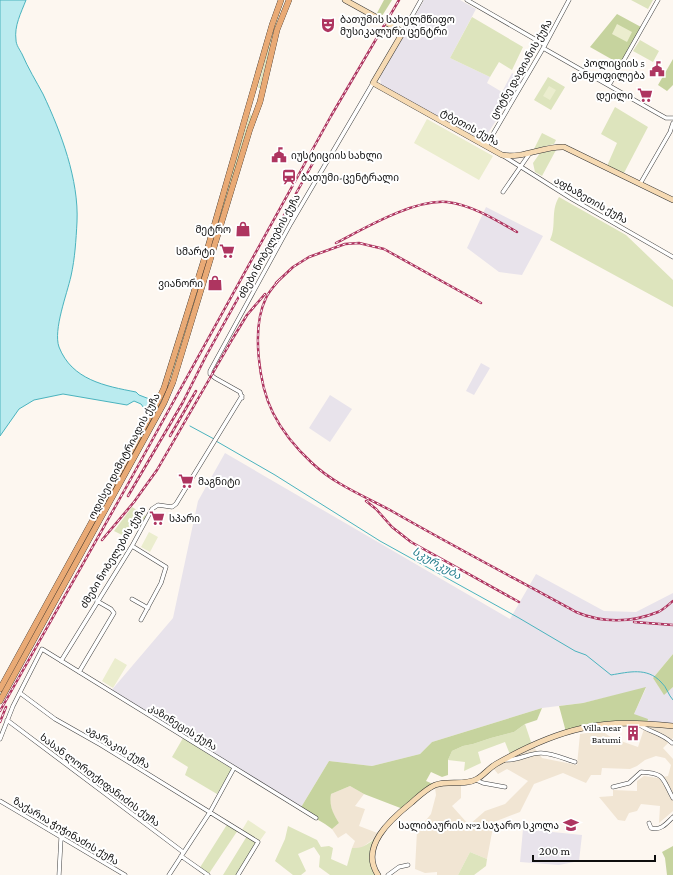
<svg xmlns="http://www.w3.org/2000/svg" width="673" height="875" viewBox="0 0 673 875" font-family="'Crimson Pro','Noto Sans Georgian',serif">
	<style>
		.industrial { fill: #e8e3eb }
		.farmland { fill: #f1e5d3 }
		.green { fill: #dde4bd }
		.forest { fill: #c6d39e }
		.pitch { fill: #ebedce }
		.water { fill: #baebef; stroke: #4ab3be }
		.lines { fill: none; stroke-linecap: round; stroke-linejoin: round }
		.stream { stroke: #4ab3be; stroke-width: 1 }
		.street-casing { stroke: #414141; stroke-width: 4.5 }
		.secondary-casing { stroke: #303030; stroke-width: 6 }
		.primary-casing { stroke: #1f1f1f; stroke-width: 6 }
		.street { stroke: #fff; stroke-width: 3.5 }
		.secondary { stroke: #f6dab3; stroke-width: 5 }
		.primary { stroke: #e9aa75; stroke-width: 5.5 }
		.rail-casing { stroke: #ae3560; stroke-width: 2.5 }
		.rail { stroke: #fff; stroke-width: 1; stroke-dasharray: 3; stroke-linecap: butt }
		.labels { text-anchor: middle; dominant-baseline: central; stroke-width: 4; stroke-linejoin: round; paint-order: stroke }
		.poi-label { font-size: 10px; fill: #0e0e0e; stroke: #fff; text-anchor: end }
		.street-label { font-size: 10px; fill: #0e0e0e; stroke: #fff }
		.water-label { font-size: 11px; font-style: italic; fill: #247d8c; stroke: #fff }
	</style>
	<rect width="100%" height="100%" fill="#fdf7f0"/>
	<!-- industrial -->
	<path class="industrial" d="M424,0H460L476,9L450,58L490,77L487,83L502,92L512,73L522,80L483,141L420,108L381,85L380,77Z
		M486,207L543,236L522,275L499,272L467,248Z
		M481,363L490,368L474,395L466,391Z
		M330,395L352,409L330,442L309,428Z
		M225,453L510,619L536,574L604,611L636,612L673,593V654L653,678L664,694L673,687V726L647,724L634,714L646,688L583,703L542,708L432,742L420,754L372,766L329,761L300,809L110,692L173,618L198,501Z
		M523,829L582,835L579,861L559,865L520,862Z"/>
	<!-- farmland -->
	<path class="farmland" d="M645,726L673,728V738L663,748L673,759V811L659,823L660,806L641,804L637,811L629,813L625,821L618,820L599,797L613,796V790L637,791V781L644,776L658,778L668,776L671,765L665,758L656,756L645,760L637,766L630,769L602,768L601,775H591L586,783L563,773L534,784L520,812L494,822L487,859L470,852L458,875H437V872L425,873L415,869L417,831L431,814L436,795L435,788L447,784H461V798L452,806L469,825L485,811L505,804L528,781L507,769L498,774L493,768L533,746L542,758L577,765L580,734L602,731L612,738L638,747Z
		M350,786L364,794L355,806L365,809L359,826L380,834L360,849L352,848L355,841L346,833L338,838L332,829L339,823L333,814L330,802L331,794Z"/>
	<!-- green -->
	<path class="green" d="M283,0H284L273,33L260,88H258L272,32Z
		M631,0H653L648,9Z
		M472,17L523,47L512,70L499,62L490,77L450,58Z
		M640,40L659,51L653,62L633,51Z
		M548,77L565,87L551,110L534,100Z
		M615,107L648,127L624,173L607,166L617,143L601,134Z
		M250,114L252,116L172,375L160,404L0,697V694L159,404L171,374Z
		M542,133L556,140L554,144L534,149Z
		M556,150L542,176L535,172L533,163L540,153Z
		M559,197L626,235L673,280V307L550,240C557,226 550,212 559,197Z
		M132,507L148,517L142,527C131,525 128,524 122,535L114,531Z
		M525,724L532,745L511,757L505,742L478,752L481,763L464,771L465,762L448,760L452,751L463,746L473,744L491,738L514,732Z
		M183,738L232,769L217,794L185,775L188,767L172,757Z
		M228,823L238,830L208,875L199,869Z
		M288,826L317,840L321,847L329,846L333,848L331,859L347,866L352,848C365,849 370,842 380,834L372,857L378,875H330L319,867L320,856L314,847L298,854L306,871L301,875H293L275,861L285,839Z
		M247,836L258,842L238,875H223Z
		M470,852L487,859L486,866L474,875H458Z"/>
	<!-- forest -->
	<path class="forest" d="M384,0H392L382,16L377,13Z
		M617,14L641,27L620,64L590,47Z
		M673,59V85L667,91L658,85Z
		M673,654V687L664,695L653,678Z
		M646,687L634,714L648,719L647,724L630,723L566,732L559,706L583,703Z
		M542,708L537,720L525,724L514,732L491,738L473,744L463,746L452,751L448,760V775L442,777L431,772L426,781L433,784L403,809L364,794L350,786L331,794C329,806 333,813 339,823L332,829L325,824L300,809L329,761L372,766L420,754L432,742Z
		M673,846V875H667L665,858L662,852Z"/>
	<!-- pitch -->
	<path class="pitch" d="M617,24L632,32L627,42L612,34Z
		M549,86L556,90L550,100L543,96Z
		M427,119L493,156L479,180L414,143Z
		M149,532L158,537L150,552L141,547Z
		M115,658L127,665L113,688L102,681Z
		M248,820L266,832L259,842L242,830Z"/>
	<!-- water -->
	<path class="water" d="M0,0H26C21,13 14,26 16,40C16,45 20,50 22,54C28,68 36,81 43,94C61,132 79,180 77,222C76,240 75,258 71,276C67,294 53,330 59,347C72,380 105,386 136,392L139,395L152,400L146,411L141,404L134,401L127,405L63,394L34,400L19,409L0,436Z"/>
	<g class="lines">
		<!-- stream -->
		<path class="stream" d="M190,426L214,439
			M216,441L275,475L380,541L519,618L575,651L586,655L611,675C629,672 647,667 661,682C667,687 668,695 673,700"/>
		<!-- street casing -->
		<g class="street-casing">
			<path id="street" d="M467,0L545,45
				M403,32L421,0
				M543,48L657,113L666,118H673
				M609,85L620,67L658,0
				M486,146L545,45L569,0
				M502,155L572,199L673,257
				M640,184L670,132L673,123
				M503,192L530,153
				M242,398L240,392L215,378L210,374V371L291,223L373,83
				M132,546L166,567L161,583L141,620
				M132,599L148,608
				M61,661L132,546L152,509L158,505L172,507L176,504L242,396
				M79,672L114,613L111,609L97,601
				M20,693L55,719L101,745L258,842L238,875
				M7,720L183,852
				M638,724C649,732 662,733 672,743
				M0,739L13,706L42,649L316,818
				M504,760C518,761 528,753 541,753C552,753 565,759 575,762
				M476,780L483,783L505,787
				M613,787L629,783L641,772C666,773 662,779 673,798
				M0,801L125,875
				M649,823L651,828C661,831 667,823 673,817
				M181,856L208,875
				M59,875L61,838
				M169,875L210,812L234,768
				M388,875L399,867L408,865"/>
		</g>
		<!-- secondary casing -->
		<g class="secondary-casing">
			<path id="secondary" d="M345,0L403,32L373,83L502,155C523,159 543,146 564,147L673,200
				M378,875C359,847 391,819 411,803C419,796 426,789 435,785C448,780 465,786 477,779C484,775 489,768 496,764C524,748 551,735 583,728C613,721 642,723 673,726"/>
		</g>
		<!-- primary casing -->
		<g class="primary-casing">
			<path id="primary" d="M0,689L157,403L164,388L208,247L272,25L281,0
				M0,701L164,403L173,382L250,129L260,102L277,30L289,0"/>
		</g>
		<!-- street -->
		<use href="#street" class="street"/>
		<!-- secondary -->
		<use href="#secondary" class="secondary"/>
		<!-- primary -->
		<use href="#primary" class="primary"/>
		<!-- rail casing -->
		<g class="rail-casing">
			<path id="rail" d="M336,243C365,228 414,199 447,202C472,205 496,220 517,232
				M280,279C275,285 269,291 266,298C251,328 259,385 273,413C282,431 298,450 312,463C334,484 364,496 390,510C451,545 514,578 576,612C602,623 631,623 658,612C663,610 668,605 673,601
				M276,283L293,267L309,257L345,244L359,243L384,249L481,303
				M170,436L196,391
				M128,496L183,402L206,356L314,161
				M366,501L376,509L392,527L411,542L519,602
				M102,540L134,502L157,470L233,338L247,315L265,294
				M634,622L673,625
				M0,711L128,484L331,116L399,0
				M0,722L6,707"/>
		</g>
		<!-- rail -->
		<use href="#rail" class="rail"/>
	</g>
	<!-- icons -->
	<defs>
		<g id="theatre-bare" transform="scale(1.2)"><path d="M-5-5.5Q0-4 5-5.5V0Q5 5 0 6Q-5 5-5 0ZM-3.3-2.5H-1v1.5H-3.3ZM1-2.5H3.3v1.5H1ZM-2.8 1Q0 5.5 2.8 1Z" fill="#ae3560" stroke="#fff" stroke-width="2.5" paint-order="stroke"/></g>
		<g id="civic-bare" transform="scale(1.2)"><path d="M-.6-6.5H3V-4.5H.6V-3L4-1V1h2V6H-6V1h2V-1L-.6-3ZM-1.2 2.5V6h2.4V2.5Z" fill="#ae3560" stroke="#fff" stroke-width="2.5" paint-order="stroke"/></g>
		<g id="supermarket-bare" transform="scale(1.2)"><path d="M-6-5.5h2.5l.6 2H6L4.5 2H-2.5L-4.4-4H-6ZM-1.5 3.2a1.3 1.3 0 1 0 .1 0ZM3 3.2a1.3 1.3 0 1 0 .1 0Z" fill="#ae3560" stroke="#fff" stroke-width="2.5" paint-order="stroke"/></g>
		<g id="station-bare" transform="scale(1.2)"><path d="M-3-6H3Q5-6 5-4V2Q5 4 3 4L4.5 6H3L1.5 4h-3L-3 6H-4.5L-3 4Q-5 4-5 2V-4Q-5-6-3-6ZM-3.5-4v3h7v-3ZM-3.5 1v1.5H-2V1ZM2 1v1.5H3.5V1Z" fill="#ae3560" stroke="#fff" stroke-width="2.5" paint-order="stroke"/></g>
		<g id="shop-bare" transform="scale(1.2)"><path d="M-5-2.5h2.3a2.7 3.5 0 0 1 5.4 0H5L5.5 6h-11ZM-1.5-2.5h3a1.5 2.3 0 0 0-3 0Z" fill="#ae3560" stroke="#fff" stroke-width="2.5" paint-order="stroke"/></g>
		<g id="building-bare" transform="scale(1.2)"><path d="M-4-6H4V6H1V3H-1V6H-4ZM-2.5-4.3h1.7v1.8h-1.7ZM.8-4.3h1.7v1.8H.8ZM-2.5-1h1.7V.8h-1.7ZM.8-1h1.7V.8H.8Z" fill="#ae3560" stroke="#fff" stroke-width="2.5" paint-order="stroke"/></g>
		<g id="school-bare" transform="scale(1.2)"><path d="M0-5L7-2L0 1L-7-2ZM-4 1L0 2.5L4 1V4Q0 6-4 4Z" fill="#ae3560" stroke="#fff" stroke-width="2.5" paint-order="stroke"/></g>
	</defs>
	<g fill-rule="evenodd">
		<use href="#theatre-bare" x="328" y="25"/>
		<use href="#civic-bare" x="657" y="69"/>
		<use href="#supermarket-bare" x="645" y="95"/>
		<use href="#civic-bare" x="279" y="155"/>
		<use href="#station-bare" x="289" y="177"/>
		<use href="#shop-bare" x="243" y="229"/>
		<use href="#supermarket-bare" x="227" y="251"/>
		<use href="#shop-bare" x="215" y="283"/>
		<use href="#supermarket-bare" x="186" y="481"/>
		<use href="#supermarket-bare" x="157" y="518"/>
		<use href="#building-bare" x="633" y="733"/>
		<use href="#school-bare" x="571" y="825"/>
	</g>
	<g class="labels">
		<!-- poi labels -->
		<g class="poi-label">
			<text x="340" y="19" text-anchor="start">ბათუმის სახელმწიფო<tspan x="340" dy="12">მუსიკალური ცენტრი</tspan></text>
			<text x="645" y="63">პოლიციის 5<tspan x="645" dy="12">განყოფილება</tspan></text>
			<text x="633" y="95">დეილი</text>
			<text x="291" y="155" text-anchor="start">იუსტიციის სახლი</text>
			<text x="301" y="177" text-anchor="start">ბათუმი-ცენტრალი</text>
			<text x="231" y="229">მეტრო</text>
			<text x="215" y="251">სმარტი</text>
			<text x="203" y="283">ვიანორი</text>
			<text x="198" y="481" text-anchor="start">მაგნიტი</text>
			<text x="169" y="518" text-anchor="start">სპარი</text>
			<text x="621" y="727">Villa near<tspan x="621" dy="12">Batumi</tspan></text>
			<text x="559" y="825">სალიბაურის №2 საჯარო სკოლა</text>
		</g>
		<!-- street labels -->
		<g class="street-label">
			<text transform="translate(521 69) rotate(-60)">ცოტნე დადიანის ქუჩა</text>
			<text transform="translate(470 127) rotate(29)">ტბეთის ქუჩა</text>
			<text transform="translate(591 200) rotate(30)">აფხაზეთის ქუჩა</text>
			<text transform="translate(269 246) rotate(-61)">ძმები ნობელების ქუჩა</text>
			<text transform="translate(124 456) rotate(-62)">ოდისეი დიმიტრიადის ქუჩა</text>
			<text transform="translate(113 557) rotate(-59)">ძმები ნობელების ქუჩა</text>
			<text transform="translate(183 727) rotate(32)">კაზინეცის ქუჩა</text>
			<text transform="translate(118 747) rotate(31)">აგარაკის ქუჩა</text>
			<text transform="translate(100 780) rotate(37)">ხასან ლორთქიფანიძის ქუჩა</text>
			<text transform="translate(66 831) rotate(31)">ზაქარია ჭიჭინაძის ქუჩა</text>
		</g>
		<!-- water labels -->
		<g class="water-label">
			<text transform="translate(437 563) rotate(29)">სკურკუბა</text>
		</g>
	</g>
	<!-- scale -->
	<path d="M533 855v6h122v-6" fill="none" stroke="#0e0e0e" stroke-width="2"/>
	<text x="539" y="855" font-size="12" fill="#0e0e0e" stroke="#ffffff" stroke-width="3" paint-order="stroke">200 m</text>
</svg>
